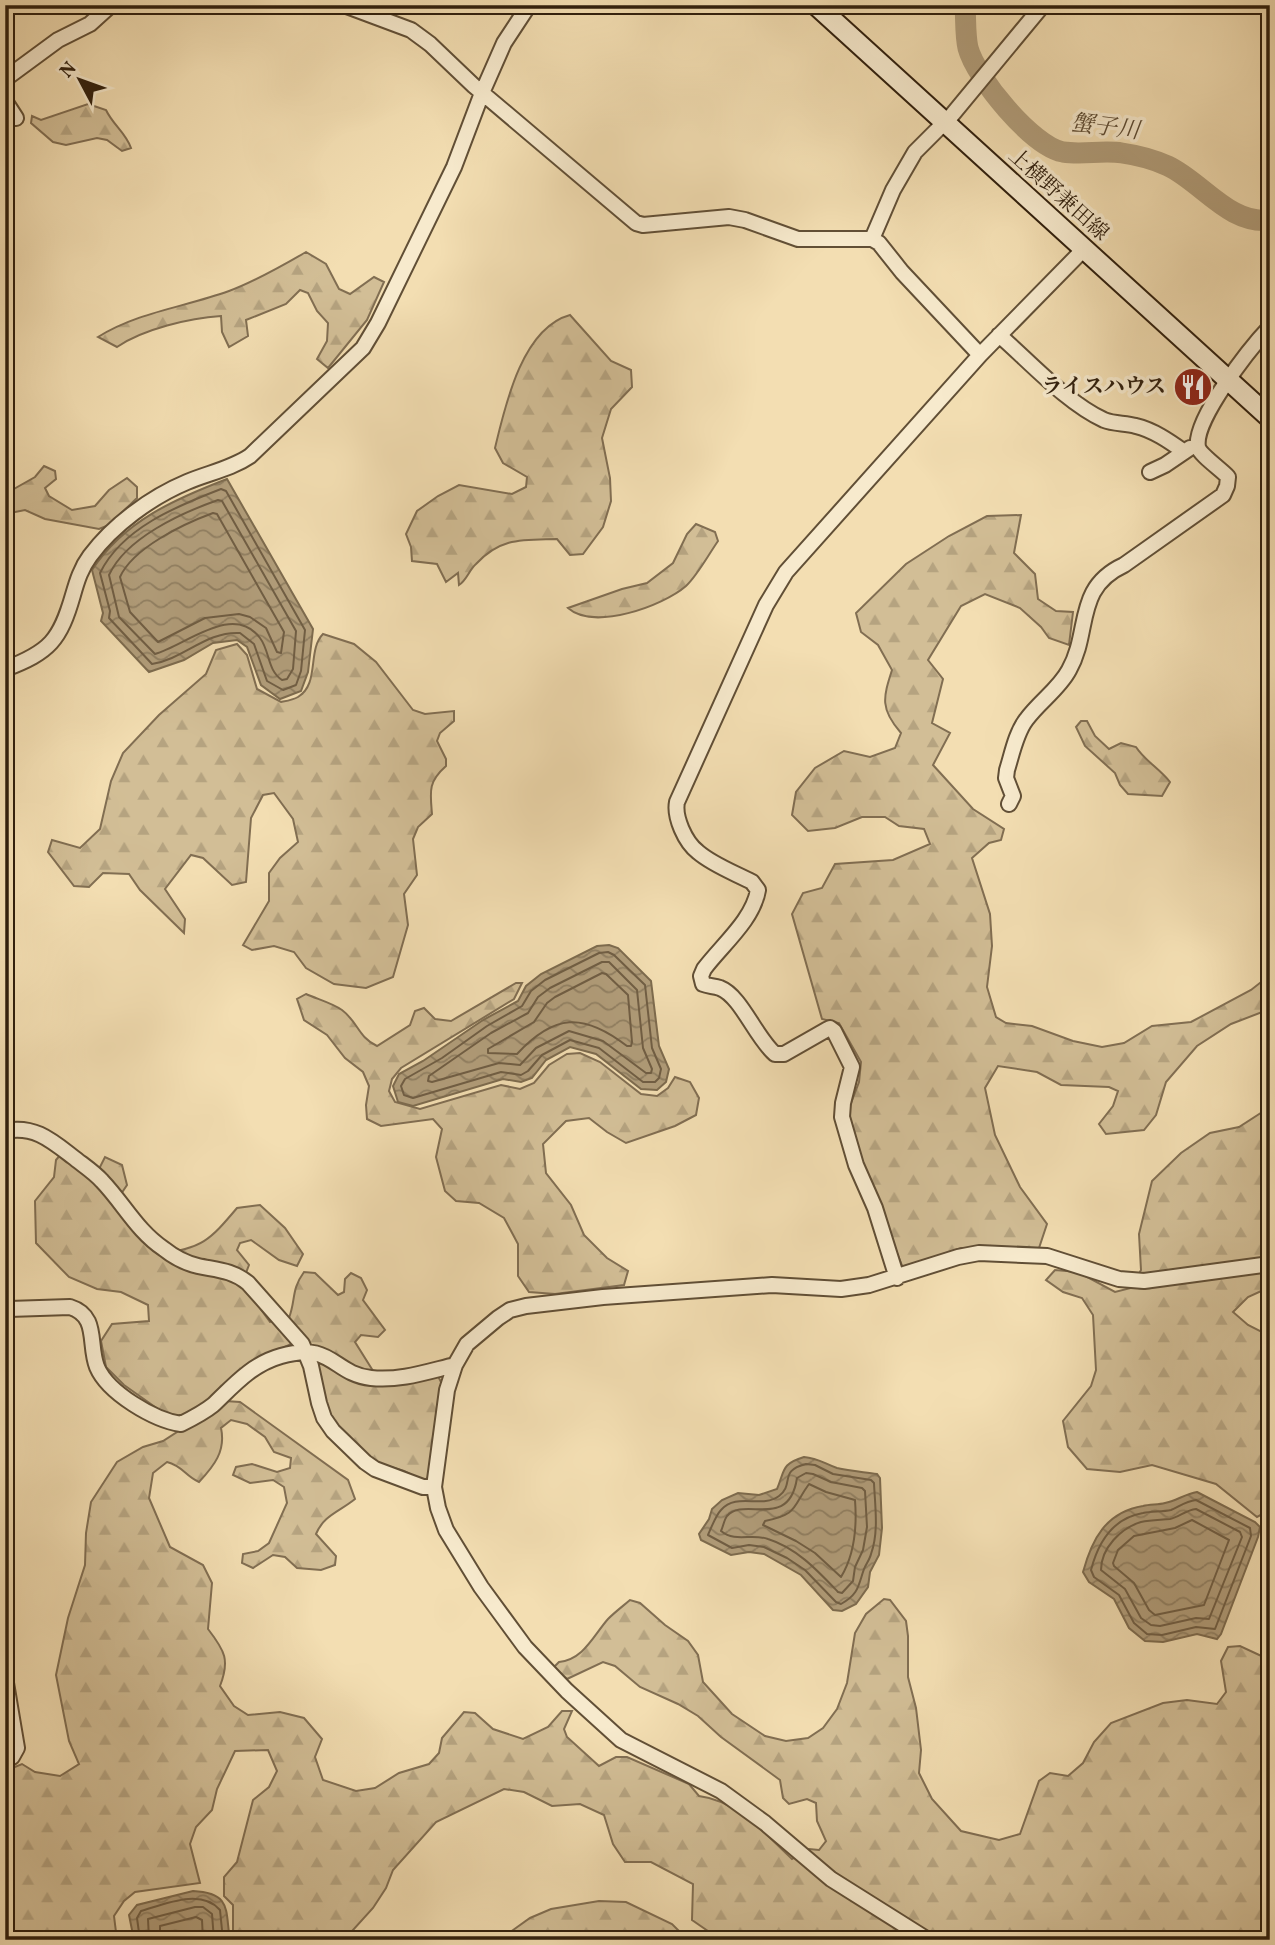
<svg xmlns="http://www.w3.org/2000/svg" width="1275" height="1945" viewBox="0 0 1275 1945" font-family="Vollkorn,'Noto Serif JP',serif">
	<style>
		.forest { fill: url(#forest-firs); stroke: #816e52; stroke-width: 2 }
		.water { fill: url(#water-waves); stroke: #7d6b4e; stroke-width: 2 }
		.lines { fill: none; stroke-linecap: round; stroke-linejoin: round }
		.shore { stroke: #705e44; stroke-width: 2 }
		.river { stroke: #b19d7a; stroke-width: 21 }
		.minor-casing { stroke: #614f36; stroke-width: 18 }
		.secondary-casing { stroke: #301f0d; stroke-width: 23 }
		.minor { stroke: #f7eacd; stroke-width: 14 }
		.secondary { stroke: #f7eacd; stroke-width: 19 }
		.labels { text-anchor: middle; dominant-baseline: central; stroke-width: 7; stroke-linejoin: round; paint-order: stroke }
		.street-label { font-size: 21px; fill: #301f0d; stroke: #f7eacd }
		.poi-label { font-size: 21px; font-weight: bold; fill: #301f0d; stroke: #f7eacd; text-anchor: end }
		.water-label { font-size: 23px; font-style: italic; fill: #5d4b33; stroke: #f7eacd }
	</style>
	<defs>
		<pattern id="forest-firs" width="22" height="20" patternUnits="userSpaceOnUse" patternTransform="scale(1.75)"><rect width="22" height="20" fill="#d2be96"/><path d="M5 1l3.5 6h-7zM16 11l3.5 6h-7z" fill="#b5a380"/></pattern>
		<pattern id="water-waves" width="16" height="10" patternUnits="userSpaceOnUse" patternTransform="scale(1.75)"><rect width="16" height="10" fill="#b19d7a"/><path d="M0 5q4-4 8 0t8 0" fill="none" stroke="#907f62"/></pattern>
	</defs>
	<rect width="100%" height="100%" fill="#f3deb2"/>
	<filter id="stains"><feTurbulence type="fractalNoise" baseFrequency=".00286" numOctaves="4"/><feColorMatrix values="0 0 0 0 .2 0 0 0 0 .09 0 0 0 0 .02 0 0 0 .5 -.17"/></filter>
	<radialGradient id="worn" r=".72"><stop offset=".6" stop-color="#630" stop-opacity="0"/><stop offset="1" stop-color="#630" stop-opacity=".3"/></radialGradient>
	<!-- forest -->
	<path class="forest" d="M88,104L106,110C113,125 126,133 131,148L122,151L107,140L97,138L66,145L53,142L31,123L32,116L41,120Z
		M306,252L326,264L339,289L350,294L374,277L384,282L367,320L328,368L317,359L327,341L328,323L317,311L308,293L300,290L286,304L246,320L248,336L229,347L222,332L221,316C190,318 143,329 117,347L98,337C138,312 185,307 229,291C256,281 282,266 306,252Z
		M570,315L611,361L631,370L632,387L611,409L602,438L610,478L611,501L603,527L583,554L570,555L557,539C523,540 501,537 476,564C469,570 467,580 459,585L458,573L446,582L437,564L412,561L411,547L406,534L417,511L438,496L459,485L512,494L526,487L527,477L503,463L495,448C505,406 522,328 570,315Z
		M44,466L55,471L56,479L45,488L49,496L72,510L95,506L109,490L127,478L137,487V498L109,525L99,529L45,519L25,510L5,514V494L35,477Z
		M1021,515L1014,553L1035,574L1038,599L1056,611L1073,612L1069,645L1049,638L1041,627L1020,608L985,594L961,606L928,660L943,679L932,723L950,733L933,765L973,809L1004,829L1001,840L989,843L972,858L990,914L992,946L987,987L996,1017L1006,1023L1032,1026L1073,1041L1102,1047L1124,1043L1152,1026L1191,1022L1251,990L1270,975V1009L1231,1024L1197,1046L1166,1082L1156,1115L1144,1130L1106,1134L1099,1124L1113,1106L1118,1091L1109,1087L1061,1085L1037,1072L998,1066L985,1088L995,1135L1020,1187L1047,1224L1039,1248H961L903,1268L856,1150L848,1111L859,1082L861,1062L839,1023L822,1019L792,914L803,893L822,888L835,864L893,860L930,844L924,829L899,826L885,817H862L835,828L808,831L792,815L796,792L815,768L844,751L870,757L895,748L901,733C880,709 883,698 892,670L878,645L861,632L856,613L906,564L949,536L987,516Z
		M696,524L715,532L718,541C709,554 697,576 686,586C663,606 594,631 568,608L622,589L647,583L673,563L687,534Z
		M323,634L354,644L376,662L413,710L425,714L454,711V721L440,733L437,741L446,759V766C428,782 430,791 432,814L418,827L413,839L417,875L404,894L408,925L393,977L366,988L334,984L306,968L294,952L274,946L252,950L243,945L269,901V873L280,858L298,842L293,819L274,793L263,795L251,818L246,882L232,885L203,858L191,855L165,889L185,919L184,933L140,890L129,874L103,873L89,887L74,886L48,852L52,840L80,848L100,829L111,781L123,753L159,715L206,674L216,650L237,644L247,655L257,689L281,702C286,701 293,700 298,697C320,684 307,650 323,634Z
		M1081,721H1087L1095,736L1109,749L1121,743L1136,747C1145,761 1159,768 1170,782L1162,796L1128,794L1120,785L1115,773L1085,746L1076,727Z
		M516,983H522L514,999L401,1068L392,1079L389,1091L395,1102L420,1109L501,1085L520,1089L534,1083L549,1065L567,1054L580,1053L600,1062L641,1094L657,1096L668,1088L675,1077L690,1082L699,1098L696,1115L675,1126L626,1143L607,1132L589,1118L566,1121L543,1144L546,1173L571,1205L584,1235L607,1258L628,1271L624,1285L555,1294L529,1292L518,1276V1244L504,1218L479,1203L456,1201L445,1191L436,1157L442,1129L433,1119L381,1126L367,1119L366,1105L369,1086L363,1072L345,1058L327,1035L304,1020L297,999L306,994C317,999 332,1003 342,1010C358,1022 358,1037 377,1046L410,1025L415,1011L424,1008L435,1019L451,1021Z
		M1270,1107V1287L1248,1297L1233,1312L1248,1325L1270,1336V1510L1257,1517L1216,1484L1152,1465L1120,1472L1087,1469L1068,1447L1063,1421L1091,1386L1096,1370L1093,1315L1082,1298L1063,1292L1046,1280L1055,1270L1078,1272L1115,1292L1131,1288L1141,1270L1139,1234L1152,1181L1181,1153L1210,1133L1239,1127Z
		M61,1154L98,1171L105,1157L122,1165L127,1185L115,1203L135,1231L158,1254C202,1249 210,1240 237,1208L260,1205L285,1228L303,1254L297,1266L279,1260L251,1240L240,1243L237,1250L249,1265L242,1283L270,1322L289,1318C296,1299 291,1290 304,1272L315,1273L338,1295L344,1292L345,1279L351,1273L361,1278L367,1290L363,1300L385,1330L378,1337L361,1335L355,1342L380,1382L437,1374L443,1386L432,1475L423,1481L404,1471L375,1462L340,1431L325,1407L309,1346L291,1344L263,1357L211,1401L185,1416L165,1414L124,1385L106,1367L101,1341L112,1324L149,1321L148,1305L121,1292L97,1289L69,1277L36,1243L35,1201L54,1177L56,1160Z
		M225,1401L240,1402L348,1480L355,1499C339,1512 324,1515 316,1534L336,1556L335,1565L321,1570L297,1568L285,1557L273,1555L253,1568L242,1563L243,1554L258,1551L269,1543L287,1503L284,1487L273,1480L250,1483L233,1475L236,1467L252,1464L277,1472L290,1468L291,1458L274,1452L265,1437L247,1424L231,1420L221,1428C226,1451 214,1466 199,1482C185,1476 183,1466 167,1462L153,1473L149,1498L170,1547L203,1565L212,1583L208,1629C225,1651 230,1660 220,1686L234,1706L248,1715L280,1712L304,1718L322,1739L315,1757L323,1780L356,1791L375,1788L399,1773L429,1764L439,1753L442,1738L464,1712L475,1713L493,1729L523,1739L548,1727L562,1711H572L564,1729L567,1737L599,1766L616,1757H627L689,1784L699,1796C738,1801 764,1833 792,1859L809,1849L819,1850L826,1841L817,1821L816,1803L807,1799L789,1804L783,1798L780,1780L721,1737L698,1716L678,1704L640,1687L615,1666L603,1662L567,1679L553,1668L559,1662C584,1659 593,1636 608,1619C615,1612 623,1606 630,1600L640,1603L665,1625L688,1641L698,1655L703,1682L732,1714L765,1736L786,1741L808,1738L823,1728L837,1709L847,1683L855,1633L866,1614L884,1599L890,1600L906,1621L908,1636V1677L916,1708L921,1750L919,1773L932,1799L961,1831L999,1840L1020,1834L1039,1781L1050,1773L1068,1776L1083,1763L1094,1742L1111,1723L1163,1703L1187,1700L1217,1704L1226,1692L1221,1661L1228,1647L1240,1646L1270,1660V1940H721L692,1920L693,1884L651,1862H625L613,1844L604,1815L580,1804L552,1806L524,1792L504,1789L436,1822L393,1870L386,1888L373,1908L344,1940H238L233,1930V1905L224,1896V1877L237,1862L253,1800L269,1787L277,1771L268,1750L235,1751L217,1789L212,1810L196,1827L190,1844L200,1883L135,1892L124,1901L114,1916L117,1940H5V1771L22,1764L35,1772L60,1776L79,1764L69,1741L56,1675L68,1618L85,1565L86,1533L91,1502L117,1462L143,1447L163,1441Z
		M599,1901L626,1902L672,1924L680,1932C653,1945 628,1932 603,1940H499L530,1918L551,1909Z"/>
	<!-- water -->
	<path class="water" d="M227,479L313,629L308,672L301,691L280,699L261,685L247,647L237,640L213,643L184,660L149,672L101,621L103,613L92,570C124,521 175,499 227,479Z
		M609,945L618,948L651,981L659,1046L669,1069L666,1082L657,1090L641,1089L596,1054L570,1047L546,1060L532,1078L521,1082L503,1079L413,1106L398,1102L393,1086L399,1074L423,1061L483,1020L518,1001L526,986L541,974L597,946Z
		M804,1457C818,1458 825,1464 837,1468C850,1471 864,1472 877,1474L880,1478L882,1528L879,1555L870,1572L868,1587L856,1604L842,1611L833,1610L801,1575L764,1554L749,1552L731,1555L701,1540L699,1534L709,1519L712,1509L722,1500L738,1493L759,1495L777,1489C785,1470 781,1464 804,1457Z
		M1197,1492L1255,1522L1260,1527L1258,1537L1221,1634L1217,1639L1197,1634L1163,1642L1145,1641L1129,1628L1114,1599L1089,1582L1083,1572C1092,1539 1106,1512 1143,1506C1150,1504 1158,1505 1165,1503C1176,1501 1185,1494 1197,1492Z
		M193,1891C232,1893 225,1910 230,1940H134L129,1915L137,1905Z"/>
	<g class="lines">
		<!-- shore -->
		<path class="shore" d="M221,489L226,491L305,630L301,671L296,685L283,690L267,681L254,644L240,633C206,631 184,659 152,664L109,618L110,611L100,573C122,528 177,506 221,489Z
			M218,500L222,501L296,631L293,669L287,679L282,680C267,670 270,651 260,638C233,602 185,646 155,654L119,617L109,575C126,538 181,513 218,500Z
			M213,513L217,514L284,632L281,653L277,652L266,628L250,617L239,614L205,618L158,642L130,612L120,577C133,548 183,524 213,513Z
			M608,952L614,955L645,985L652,1048L661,1069L659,1078L655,1082H643L599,1048L570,1040L542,1055L528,1071L521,1075L501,1072L413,1098L404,1095L401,1086L405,1079L442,1058L487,1026L522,1006L531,991L545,980L599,953Z
			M602,962H609L637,990L643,1048L652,1069L651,1073H646L603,1041L569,1031L536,1048L520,1065L499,1063L432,1082L428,1081L429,1076L491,1033L528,1013L538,997L550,988Z
			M602,973L606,974L628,995L632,1042L631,1046H627C583,1012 554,1014 517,1054L488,1053V1049L534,1022L547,1003L555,997Z
			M806,1464L815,1465L833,1474L871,1480L874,1483C875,1506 879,1532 871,1554C870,1559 866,1564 864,1569C858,1586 859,1594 841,1604L836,1602L805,1570L787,1558L764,1547L749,1545L732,1548L708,1535C711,1528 716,1515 721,1510C737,1492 761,1509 779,1496C795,1484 778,1471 806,1464Z
			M806,1473L813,1474L831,1482L862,1488L865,1491L867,1527L863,1550L855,1567L853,1581L842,1593L838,1592C818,1571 797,1548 768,1539C751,1533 736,1543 721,1531C723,1527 724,1520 727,1516C744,1496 789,1531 797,1478Z
			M809,1484L826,1492L855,1500C857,1526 855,1554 841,1577L815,1553L796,1541L763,1525L765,1521C799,1514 792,1507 809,1484Z
			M1196,1500L1250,1528L1251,1536L1215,1629L1196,1627L1162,1635L1147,1634L1134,1623L1119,1595L1094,1577L1091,1570C1098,1543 1113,1518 1143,1513C1152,1511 1162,1512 1171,1510C1180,1506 1186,1501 1196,1500Z
			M1196,1509L1240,1532L1242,1537L1209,1619L1196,1618L1160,1626L1151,1625L1141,1618L1125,1589L1101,1570C1101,1548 1121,1528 1141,1522C1151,1520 1160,1520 1170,1519C1179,1517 1186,1510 1196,1509Z
			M1192,1520L1229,1540L1204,1605L1155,1615L1149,1610L1134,1583L1114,1566L1113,1563L1118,1550L1134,1536L1175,1528Z
			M140,1940L137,1918L141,1911C165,1904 201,1888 220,1910L223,1940
			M149,1940L148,1919L195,1907H203L212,1914L214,1940
			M160,1940V1926L196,1917L202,1920L203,1940"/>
		<!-- river -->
		<path class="river" d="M965,5C966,19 965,35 968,48C976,78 1032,146 1063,152C1083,155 1103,150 1122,153C1136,155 1155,160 1168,166C1202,182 1229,225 1270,220"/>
		<!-- minor casing -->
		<g class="minor-casing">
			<path id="minor" d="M344,5L411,30L430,44L474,86L636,223L643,225L729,217L745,220L798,239H872L879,243L902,272L980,355
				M5,79L58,40L90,24L111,5
				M5,101L16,118
				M872,239L893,190L915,152L952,115L1043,5
				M999,335C1030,362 1067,403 1104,420C1114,424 1125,423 1136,426C1153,430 1169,441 1183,451
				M1150,472L1165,465L1190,448
				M5,669C50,652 60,640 73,595C77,581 81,568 90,556C113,525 151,497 187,482C208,473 231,469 250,456L363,348L378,323L454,167L482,93L504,43L529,5
				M1009,804L1013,796L1006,778L1007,770C1012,754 1016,733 1026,720C1039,702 1059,689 1069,670C1091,631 1074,588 1124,565L1223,495L1227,486L1228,477C1222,470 1200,455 1198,447C1193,420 1251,347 1270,327
				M5,1131C34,1125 51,1140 73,1157C83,1165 94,1172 102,1181C124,1204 137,1231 164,1249C174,1257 185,1263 198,1266C217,1270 232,1270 248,1283L302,1344L311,1366L319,1403L324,1418L333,1431L365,1462L375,1469L423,1487H434
				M897,1278L875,1208L856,1165L842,1117L843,1103L852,1067L834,1031L830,1028L826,1030L784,1054H775C756,1038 741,996 720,988C714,986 708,986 703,984L701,976L704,969C722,945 753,920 758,890L752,882C735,873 713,865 698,852C685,842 674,817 677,802L766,605L786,572L980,355L1084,249
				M5,1312L9,1309L70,1307C99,1316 88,1344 97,1367C108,1393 154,1420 181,1424C191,1419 203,1413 213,1405C234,1385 252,1364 281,1356C332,1341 333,1374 371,1378C400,1381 426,1372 455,1365
				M5,1677L17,1748L12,1757L5,1761
				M928,1940L831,1879L765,1823L721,1791L621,1740L567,1691L525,1647L481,1587L446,1530L438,1508L434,1487L447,1390L455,1365L467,1344L498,1318L510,1310L526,1306L603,1297L772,1285L841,1289L869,1285L958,1257L979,1253L1047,1256L1119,1279L1144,1281L1270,1264"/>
		</g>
		<!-- secondary casing -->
		<g class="secondary-casing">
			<path id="secondary" d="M816,5L1270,418"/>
		</g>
		<!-- minor -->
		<use href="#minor" class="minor"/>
		<!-- secondary -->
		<use href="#secondary" class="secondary"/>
	</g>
	<!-- icons -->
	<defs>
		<g id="restaurant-disc" transform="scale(2.0125)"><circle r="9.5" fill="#8f2418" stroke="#f7eacd"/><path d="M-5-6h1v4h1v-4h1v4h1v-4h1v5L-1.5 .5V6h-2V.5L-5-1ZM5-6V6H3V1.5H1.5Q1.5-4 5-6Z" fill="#fff"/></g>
	</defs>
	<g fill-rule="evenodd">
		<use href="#restaurant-disc" x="1193" y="387"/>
	</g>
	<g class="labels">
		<!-- street labels -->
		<g class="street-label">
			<text transform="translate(1058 195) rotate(42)">上横野兼田線</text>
		</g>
		<!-- poi labels -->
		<g class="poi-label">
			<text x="1166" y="387">ライスハウス</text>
		</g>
		<!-- water labels -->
		<g class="water-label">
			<text transform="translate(1105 128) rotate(7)">蟹子川</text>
		</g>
	</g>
	<!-- margin -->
	<rect width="1275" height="1945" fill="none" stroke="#f3deb2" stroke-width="28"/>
	<rect x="7" y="7" width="1261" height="1931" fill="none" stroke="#301f0d" stroke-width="3.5"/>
	<rect x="14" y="14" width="1247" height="1917" fill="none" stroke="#301f0d" stroke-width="2"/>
	<!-- north arrow -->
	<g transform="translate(80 80) rotate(311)" stroke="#f7eacd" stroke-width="5" paint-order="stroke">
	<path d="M0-5L12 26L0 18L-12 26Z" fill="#301f0d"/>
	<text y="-10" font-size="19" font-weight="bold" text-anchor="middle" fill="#301f0d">N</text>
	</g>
	<rect width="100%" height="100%" filter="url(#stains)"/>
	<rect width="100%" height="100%" fill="url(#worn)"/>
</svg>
